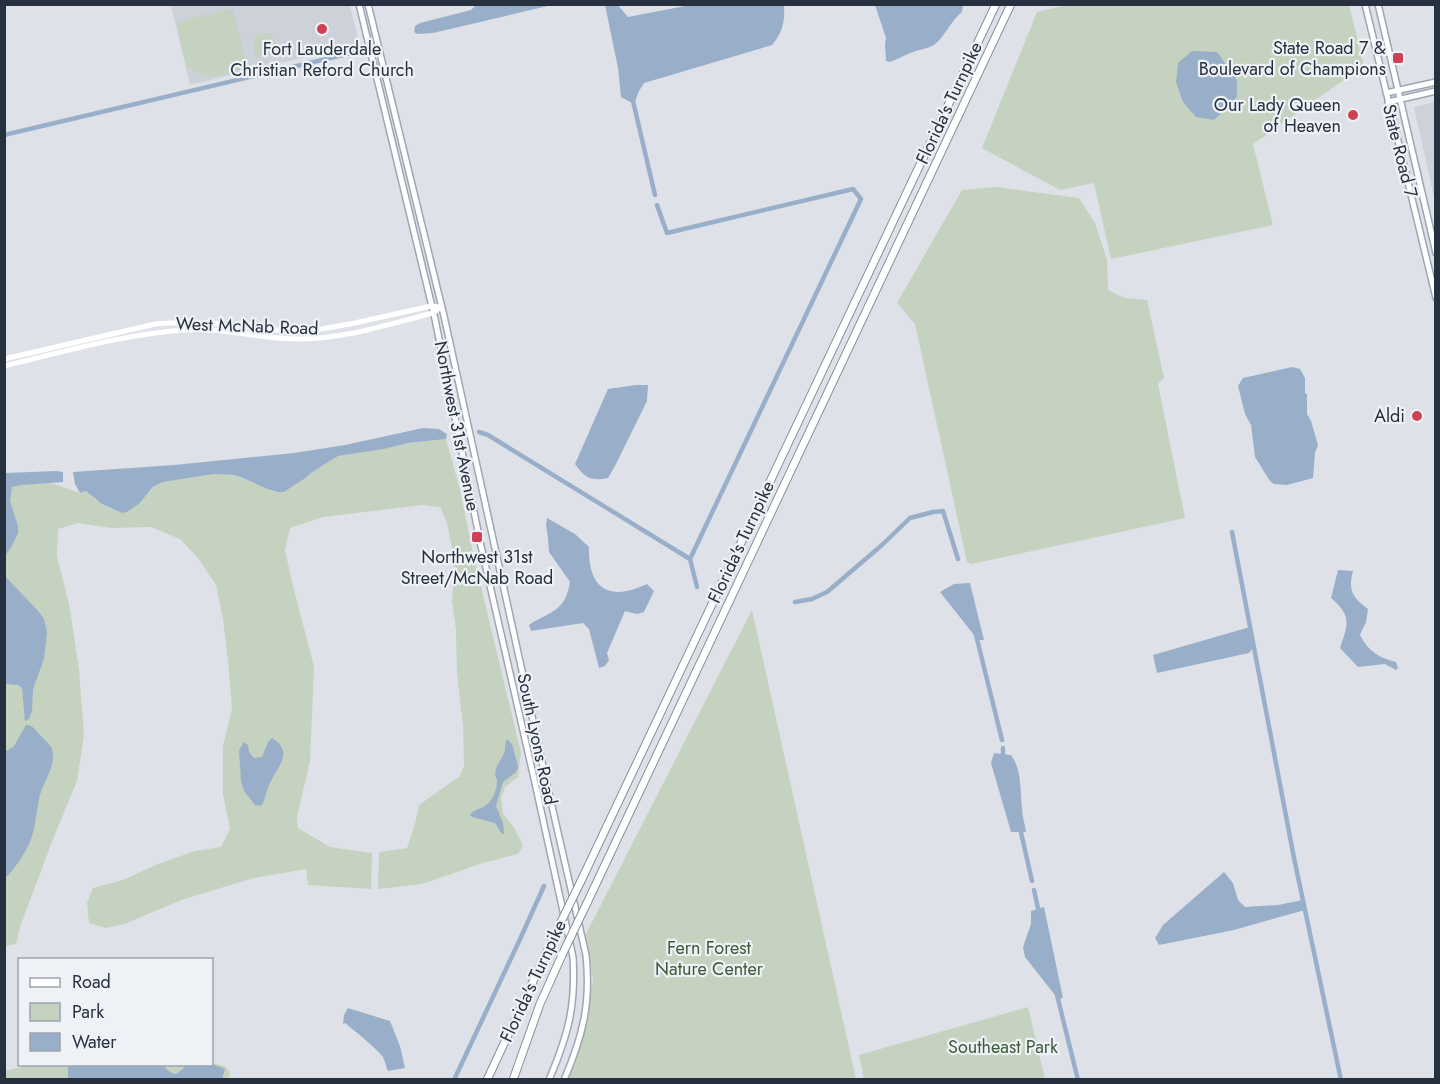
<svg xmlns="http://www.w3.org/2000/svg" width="1440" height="1084" viewBox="0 0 1440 1084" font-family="Jost,sans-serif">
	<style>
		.built { fill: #ccd1da }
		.green { fill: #c4d2bf }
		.water { fill: #99afc9 }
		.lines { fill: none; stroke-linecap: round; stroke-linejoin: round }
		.canal { stroke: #99afc9; stroke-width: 4.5 }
		.primary-casing { stroke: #9ea6b4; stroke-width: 8 }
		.highway-casing { stroke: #868f9f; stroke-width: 9 }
		.secondary { stroke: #fff; stroke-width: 5 }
		.primary { stroke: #fff; stroke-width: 5 }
		.highway { stroke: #fff; stroke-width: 7 }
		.highway-bridge-casing { stroke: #868f9f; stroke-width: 9; stroke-linecap: butt }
		.highway-bridge { stroke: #fff; stroke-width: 7 }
		.poi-dot { fill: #cf4155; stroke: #eef1f6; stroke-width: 2 }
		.labels { text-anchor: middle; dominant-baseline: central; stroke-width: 4.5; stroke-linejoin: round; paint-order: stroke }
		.poi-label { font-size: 18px; fill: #27303f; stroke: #eef1f6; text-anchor: end }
		.street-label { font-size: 18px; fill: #27303f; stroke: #eef1f6 }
		.park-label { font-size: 18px; fill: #3b5b35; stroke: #eef1f6 }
	</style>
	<rect width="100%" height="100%" fill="#dee2e8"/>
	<!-- built -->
	<path class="built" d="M171,5H350L359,44L190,85Z
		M1435,102H1436L1435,202L1414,107Z"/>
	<!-- green -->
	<path class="green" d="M1071,4L1349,5L1364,66L1253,144L1273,225L1111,259L1094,183L1060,190L982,148L1037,12Z
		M228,9L233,11L247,68C225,73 205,84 186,65L176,22Z
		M260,33H265L271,34L277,46L272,54L258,57L255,55C253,46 251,39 260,33Z
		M996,187L1079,198L1095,223L1107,260L1108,290L1125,298L1147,300L1164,378L1158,384L1185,518L972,564L967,562L915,324L897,303L962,190Z
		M446,439L460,490L473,553L521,753L518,777L505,787L501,798L503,814L515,829L523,846L518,854L483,863L422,884L378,889L379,852L407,848L415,824L419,805L460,776L464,766L463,727L457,672L456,630L452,600L455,563L447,523L440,507L423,505L323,517L290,528L285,550L292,582L314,667L310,761L297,817L298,828L330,847L372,853L371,889L308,885L306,869L254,878L184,899L124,924L106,928L89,923L87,903L93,888L123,880L158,864L195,851L221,847L230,829L223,794V746L232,709L228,661L223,619L216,585L198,558L180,539L151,527L111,528L78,523L58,529L57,556L69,604L79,669L84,735L77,781L55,834L21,924L16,944L5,946L4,485L51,483L80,493L86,491L102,504L122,513L140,503L154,487L163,482L214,474L232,475L241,477L267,489L278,492H284L304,479L311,473L338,456L384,449L408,443Z
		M752,610L856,1079L568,1080L593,981L586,934Z
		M1028,1007L1045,1079H864L859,1055Z
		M212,1063L224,1066L230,1072L228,1080H5L4,1071L22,1067V1064H212Z"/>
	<!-- water -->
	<path class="water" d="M476,5V4L552,5L433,33L417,34L414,32L415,26L420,23L471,10Z
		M690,5H784C785,21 783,32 772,45L644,83L639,91L634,104L621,97L618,68L605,5H618L628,17Z
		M875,5V4L963,5L962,12C952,19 944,38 934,45C929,48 922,49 916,51C907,54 898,59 890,62L886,61L885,44L886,38Z
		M1192,51L1217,52L1237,80V97L1214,120L1196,117L1183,102L1176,82L1178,63Z
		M1292,367L1300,369L1305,378V393L1307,394V414L1311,421L1318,445L1315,453L1313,478L1287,485L1274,484L1270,481L1255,457L1251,425L1245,414L1238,386L1243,378Z
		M636,385H648L647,401L616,464L608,478C591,482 584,477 575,464L608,389Z
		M423,428L439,429L447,434L446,439L408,443L384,449L338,456L311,473L304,479L284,492H278L267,489L241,477L233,475L214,474L163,482L153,487L140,503L127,512L122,513L102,504L86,491L80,493L75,484L73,472L174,465L294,453L345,445Z
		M56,471L63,472V482L21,485L12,487L10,501L18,526V533L12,546L5,556V473Z
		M547,518L575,534L589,547C588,589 609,602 647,584L654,591L644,612L637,614L625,611L607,653L609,660L605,666L599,668L589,629L583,623L531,631L529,625C552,610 565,612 570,582L549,552L548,538L546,525Z
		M1338,570L1353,571C1348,591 1352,597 1368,609L1366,622L1360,635C1368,651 1379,658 1396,662L1398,668L1396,670L1385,664L1358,667L1340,648C1348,624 1352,616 1331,598Z
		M4,575L39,612L44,619L47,632L44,659L33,689L32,711L29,719L25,721L22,688L18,685L5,684Z
		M970,583L984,640H978L940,592L954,584Z
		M1250,627L1254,647L1249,653L1157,673L1153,655Z
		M26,725C33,725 35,730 40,735C44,739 50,744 52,749C57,766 42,783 39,799C34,825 36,836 20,860C15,867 11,873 5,878V752L14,746Z
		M272,738C295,752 277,767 270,783C266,790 266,799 261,806L255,805L244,791L241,782L239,750L244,742L248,745L249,752L254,758L262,757L268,742Z
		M507,739L512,744L517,762L518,768L515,773L503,782L496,806L503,823L504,834H502L495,823L472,817L470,815C474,810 477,810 483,807C493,802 497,790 497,780C491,769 502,761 505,750C505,746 505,743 507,739Z
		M994,753L1011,755C1022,770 1020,790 1022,808C1022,816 1025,824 1026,832H1011L991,763Z
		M1224,872L1233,883L1238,900L1245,907L1278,905L1303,900L1305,910L1234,930L1159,945L1155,938L1163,925Z
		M1044,907L1063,998L1058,999L1025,957L1023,947L1031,924V911Z
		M348,1008L390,1021L400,1046L405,1068L388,1071C386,1067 385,1061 383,1057C375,1047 356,1032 345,1023L343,1024L344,1015Z
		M212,1064L225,1069L222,1079L68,1080V1065H164L167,1070L174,1074L178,1073L187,1065Z"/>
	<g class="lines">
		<!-- canal -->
		<path class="canal" d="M633,101L655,195
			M4,135L360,51
			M657,205L667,233L853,189L861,199L690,559
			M479,432L488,435L690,559L697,587
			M1232,532L1294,858L1341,1080
			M795,602L812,599L827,592L882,545L910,518L933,512L943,511L958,559
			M976,635L1002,740
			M1003,748V759
			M1020,828L1032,881
			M1034,890L1039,913
			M1057,995L1078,1080
			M454,1080L521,937L544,886"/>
		<!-- primary casing -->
		<g class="primary-casing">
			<path id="primary" d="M359,4L435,319L481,546L535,783L573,957C576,1007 568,1035 549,1080
				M368,4L444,316L546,780L586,955C591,1003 583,1036 564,1080
				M1365,4L1436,298
				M1378,4L1436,253
				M1386,93L1436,82
				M1388,102L1436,91"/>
		</g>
		<!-- highway casing -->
		<g class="highway-casing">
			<path id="highway" d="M581,881L996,4
				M587,903L1011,4
				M487,1080L556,932
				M513,1080L540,1004L562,955"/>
		</g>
		<!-- secondary -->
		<path class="secondary" d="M4,359L155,324L188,322L225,324L275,330H316L355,323L431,306L441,307
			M4,366C63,352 125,334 184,330C223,327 260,339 298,339C344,339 389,324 433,313L441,307"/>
		<!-- primary -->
		<use href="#primary" class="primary"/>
		<!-- highway -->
		<use href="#highway" class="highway"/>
		<!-- highway-bridge casing -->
		<g class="highway-bridge-casing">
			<path id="highway-bridge" d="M556,932L581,881
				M562,955L587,903"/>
		</g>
		<!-- highway-bridge -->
		<use href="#highway-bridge" class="highway-bridge"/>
	</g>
	<!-- markers -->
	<g class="poi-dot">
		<circle cx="322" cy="29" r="6"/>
		<rect x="1392" y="52" width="12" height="12" rx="3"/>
		<circle cx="1353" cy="115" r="6"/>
		<circle cx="1417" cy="416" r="6"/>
		<rect x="471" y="531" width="12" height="12" rx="3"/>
	</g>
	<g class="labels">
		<!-- poi labels -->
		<g class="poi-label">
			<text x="1386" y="48">State Road 7 &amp;<tspan x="1386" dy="21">Boulevard of Champions</tspan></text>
			<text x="322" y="49" text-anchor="middle">Fort Lauderdale<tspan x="322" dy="21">Christian Reford Church</tspan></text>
			<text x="1341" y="105">Our Lady Queen<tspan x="1341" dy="21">of Heaven</tspan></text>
			<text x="1405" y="416">Aldi</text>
			<text x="477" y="557" text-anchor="middle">Northwest 31st<tspan x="477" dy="21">Street/McNab Road</tspan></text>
		</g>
		<!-- street labels -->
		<g class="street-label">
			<text transform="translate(949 103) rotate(-65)">Florida's Turnpike</text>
			<text transform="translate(1400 151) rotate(76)">State Road 7</text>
			<text transform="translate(247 326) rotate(2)">West McNab Road</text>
			<text transform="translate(457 426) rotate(79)">Northwest 31st Avenue</text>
			<text transform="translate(741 542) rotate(-65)">Florida's Turnpike</text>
			<text transform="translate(537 739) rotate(78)">South Lyons Road</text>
			<text transform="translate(533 981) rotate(-65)">Florida's Turnpike</text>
		</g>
		<!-- park labels -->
		<g class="park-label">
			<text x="709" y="948">Fern Forest<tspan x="709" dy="21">Nature Center</tspan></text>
			<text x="1003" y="1047">Southeast Park</text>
		</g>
	</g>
	<!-- border -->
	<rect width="1440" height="1084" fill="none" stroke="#27303f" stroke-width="12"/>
	<!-- legend -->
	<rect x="18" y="958" width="195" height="108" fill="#eef1f6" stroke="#9ea4ad" stroke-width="1.5"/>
	<rect x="30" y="978" width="30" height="9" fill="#ffffff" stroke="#9ea4ad" stroke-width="1.5"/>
	<text x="72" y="988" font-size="18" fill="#27303f">Road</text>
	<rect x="30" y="1003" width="30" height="18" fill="#c4d2bf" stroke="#9ea4ad" stroke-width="1.5"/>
	<text x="72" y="1018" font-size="18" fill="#27303f">Park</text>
	<rect x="30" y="1033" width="30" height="18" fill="#99afc9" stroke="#9ea4ad" stroke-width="1.5"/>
	<text x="72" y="1048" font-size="18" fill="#27303f">Water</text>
</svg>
